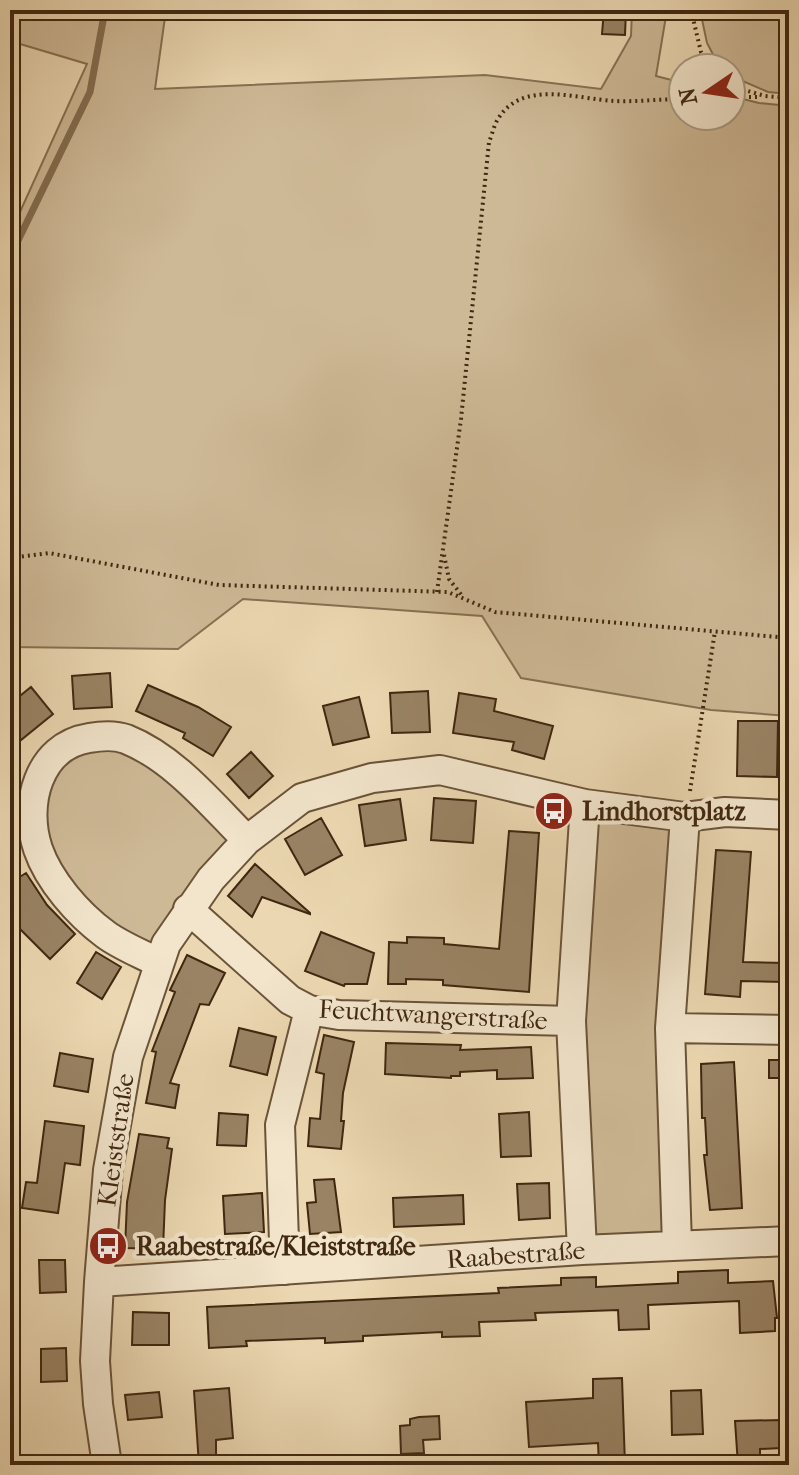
<svg xmlns="http://www.w3.org/2000/svg" width="799" height="1475" viewBox="0 0 799 1475" font-family="'IM FELL French Canon',serif">
	<style>
		.green { fill: #ceb996; stroke: #877053; stroke-width: 2 }
		.lines { fill: none; stroke-linecap: round; stroke-linejoin: round }
		.stream { stroke: #846d50; stroke-width: 7 }
		.building { fill: #998364; stroke: #402710; stroke-width: 2 }
		.minor-casing { stroke: #6b5338; stroke-width: 32 }
		.path { stroke: #402710; stroke-width: 4; stroke-dasharray: 2 4; stroke-linecap: butt }
		.minor { stroke: #f2e5cc; stroke-width: 28 }
		.labels { text-anchor: middle; dominant-baseline: central; stroke-width: 8; stroke-linejoin: round; paint-order: stroke }
		.poi-label { font-size: 26px; font-weight: bold; fill: #402710; stroke: #f2e5cc; text-anchor: start }
		.street-label { font-size: 26px; fill: #402710; stroke: #f2e5cc }
	</style>
	<rect width="100%" height="100%" fill="#ebd7b1"/>
	<filter id="stains"><feTurbulence type="fractalNoise" baseFrequency=".0025" numOctaves="4"/><feColorMatrix values="0 0 0 0 .2 0 0 0 0 .09 0 0 0 0 .02 0 0 0 .5 -.17"/></filter>
	<radialGradient id="worn" r=".72"><stop offset=".6" stop-color="#630" stop-opacity="0"/><stop offset="1" stop-color="#630" stop-opacity=".3"/></radialGradient>
	<!-- green -->
	<path class="green" d="M10,10H166L155,89L485,75L601,89L631,36L632,10H667L656,76L683,83V116H731V96L759,103L789,106V716L711,710L521,678L482,616L243,599L178,649L10,647V234L87,64L10,41Z
		M700,10H789V94L768,92L731,76V68H720L707,43Z
		M123,740L243,841L158,961L57,880L37,786L54,755Z
		M587,807L683,820L674,1242L584,1247L574,1027Z"/>
	<g class="lines">
		<!-- stream -->
		<path class="stream" d="M10,257L90,92L105,10"/>
	</g>
	<!-- building -->
	<path class="building" d="M604,10H626L625,35L602,34Z
		M110,673L112,707L74,709L72,676Z
		M148,685L198,707L231,727L213,756L183,738L185,733L136,711Z
		M31,687L53,714L21,740L10,727V704Z
		M428,691L430,732L392,733L390,693Z
		M459,693L496,699L494,711L553,726L544,759L512,750L514,742L453,733Z
		M359,697L369,737L333,745L323,706Z
		M738,721H778L777,777L737,776Z
		M251,752L273,776L249,798L227,774Z
		M434,798L476,801L473,843L431,840Z
		M400,799L406,840L365,846L359,805Z
		M321,818L342,855L305,875L285,839Z
		M509,831L539,833L529,992L443,985V980L406,979V984H388L389,942L407,943V937L444,938V944L499,949Z
		M716,850L751,852L743,962L785,963L784,982L741,981L740,997L705,994Z
		M255,864L310,913V914L262,897L252,917L228,896Z
		M26,873L47,905L75,934L50,959L10,919V883Z
		M321,932L374,953L367,984H345L344,986L305,971Z
		M96,952L121,967L102,999L77,983Z
		M187,955L225,973L209,1005L200,1004L170,1083L179,1085L175,1108L146,1103L156,1052L152,1051L175,992L170,990Z
		M239,1028L276,1037L267,1075L230,1066Z
		M324,1035L354,1042L343,1093L341,1121H344L341,1149L308,1146L310,1118L320,1119L324,1074L316,1072Z
		M386,1043L461,1045L460,1050L531,1047L533,1078L497,1079V1070L460,1072V1076H451V1078L385,1074Z
		M60,1053L93,1059L88,1092L54,1086Z
		M769,1060H789V1078H769Z
		M734,1062L742,1208L710,1210L704,1155H707L705,1118H702L701,1064Z
		M529,1112L531,1156L501,1157L499,1114Z
		M219,1113L248,1115L246,1146L217,1145Z
		M45,1121L84,1126L80,1165L65,1163L58,1213L22,1208L26,1182L37,1183Z
		M139,1134L169,1138L167,1148L172,1149L165,1200L163,1249L125,1248L127,1202Z
		M334,1179L341,1232L310,1234L307,1203L316,1202L314,1180Z
		M549,1183L550,1218L519,1220L517,1184Z
		M262,1193L264,1232L225,1234L223,1196Z
		M463,1195L464,1224L394,1227L393,1198Z
		M39,1260H65L66,1292L40,1293Z
		M728,1270V1283L773,1281L777,1318H775V1331L740,1333L739,1301L648,1305L649,1329L619,1330L618,1310L535,1313L536,1320L479,1322L480,1336L442,1337V1332L363,1336V1341L325,1343V1338L246,1341L247,1346L209,1348L207,1307L499,1293L498,1288L561,1285V1278L596,1277V1287L678,1283V1272Z
		M133,1312L169,1313V1345H132Z
		M66,1348L67,1381L41,1382V1349Z
		M622,1378L625,1465H599L598,1443L529,1447L526,1402L593,1398V1379Z
		M229,1388L233,1438L216,1440V1465H199L194,1391Z
		M701,1390L703,1434L672,1435L671,1391Z
		M159,1392L162,1417L128,1420L125,1395Z
		M439,1416L440,1439L423,1440L424,1453L401,1454L400,1426L410,1425V1419L419,1417Z
		M780,1420L781,1448L760,1449V1465H738L735,1421Z"/>
	<g class="lines">
		<!-- minor casing -->
		<g class="minor-casing">
			<path id="minor" d="M188,909L290,1000L309,1010L339,1015L571,1021
				M159,963C142,954 121,946 105,934C78,914 49,881 38,849C23,805 38,746 89,738C100,736 115,735 126,739C174,758 211,804 247,840
				M670,1028L789,1030
				M677,1245L670,1028L685,817
				M582,1250L571,1021L585,804
				M285,1270L280,1125L309,1010
				M99,1282L582,1250L789,1241
				M107,1465L98,1404L95,1361L99,1282L108,1170L128,1057L166,944L211,879L247,840L302,798L372,778L440,770L585,804L685,817L725,812L789,815"/>
		</g>
		<!-- path -->
		<path class="path" d="M691,10L701,52L709,68
			M731,86L765,96L789,98
			M731,97H761
			M444,555L449,579L463,597
			M10,558L49,553L219,585L448,592L495,612L789,638
			M437,592L461,419L489,142C492,135 494,125 498,119C522,79 577,99 614,101C637,102 660,99 683,99
			M690,791L715,631"/>
		<!-- minor -->
		<use href="#minor" class="minor"/>
	</g>
	<!-- icons -->
	<defs>
		<g id="bus-disc" transform="scale(2)"><circle r="9.5" fill="#8f2418" stroke="#f2e5cc"/><path d="M-5-6H5V4H4V6H2V4H-2V6H-4V4H-5ZM-3.5-4V0h7V-4ZM-3.5 1.2v1.5H-2V1.2ZM2 1.2v1.5H3.5V1.2Z" fill="#fff"/></g>
	</defs>
	<g fill-rule="evenodd">
		<use href="#bus-disc" x="554" y="811"/>
		<use href="#bus-disc" x="108" y="1246"/>
	</g>
	<g class="labels">
		<!-- poi labels -->
		<g class="poi-label">
			<text x="582" y="811">Lindhorstplatz</text>
			<text x="136" y="1246">Raabestraße/Kleiststraße</text>
		</g>
		<!-- street labels -->
		<g class="street-label">
			<text transform="translate(433 1015) rotate(3)">Feuchtwangerstraße</text>
			<text transform="translate(116 1140) rotate(-82)">Kleiststraße</text>
			<text transform="translate(516 1255) rotate(-4)">Raabestraße</text>
		</g>
	</g>
	<!-- margin -->
	<rect width="799" height="1475" fill="none" stroke="#ebd7b1" stroke-width="40"/>
	<rect x="12" y="12" width="775" height="1451" fill="none" stroke="#402710" stroke-width="4"/>
	<rect x="20" y="20" width="759" height="1435" fill="none" stroke="#402710" stroke-width="2"/>
	<!-- north arrow -->
	<g transform="translate(707 92) rotate(257)"><circle r="38" fill="#f2e5cc" stroke="#ab9981" stroke-width="2"/>
	<path d="M0-6L14 30L0 20L-14 30Z" fill="#8f2418"/>
	<text y="-12" font-size="22" font-weight="bold" text-anchor="middle" fill="#402710">N</text>
	</g>
	<rect width="100%" height="100%" filter="url(#stains)"/>
	<rect width="100%" height="100%" fill="url(#worn)"/>
</svg>
